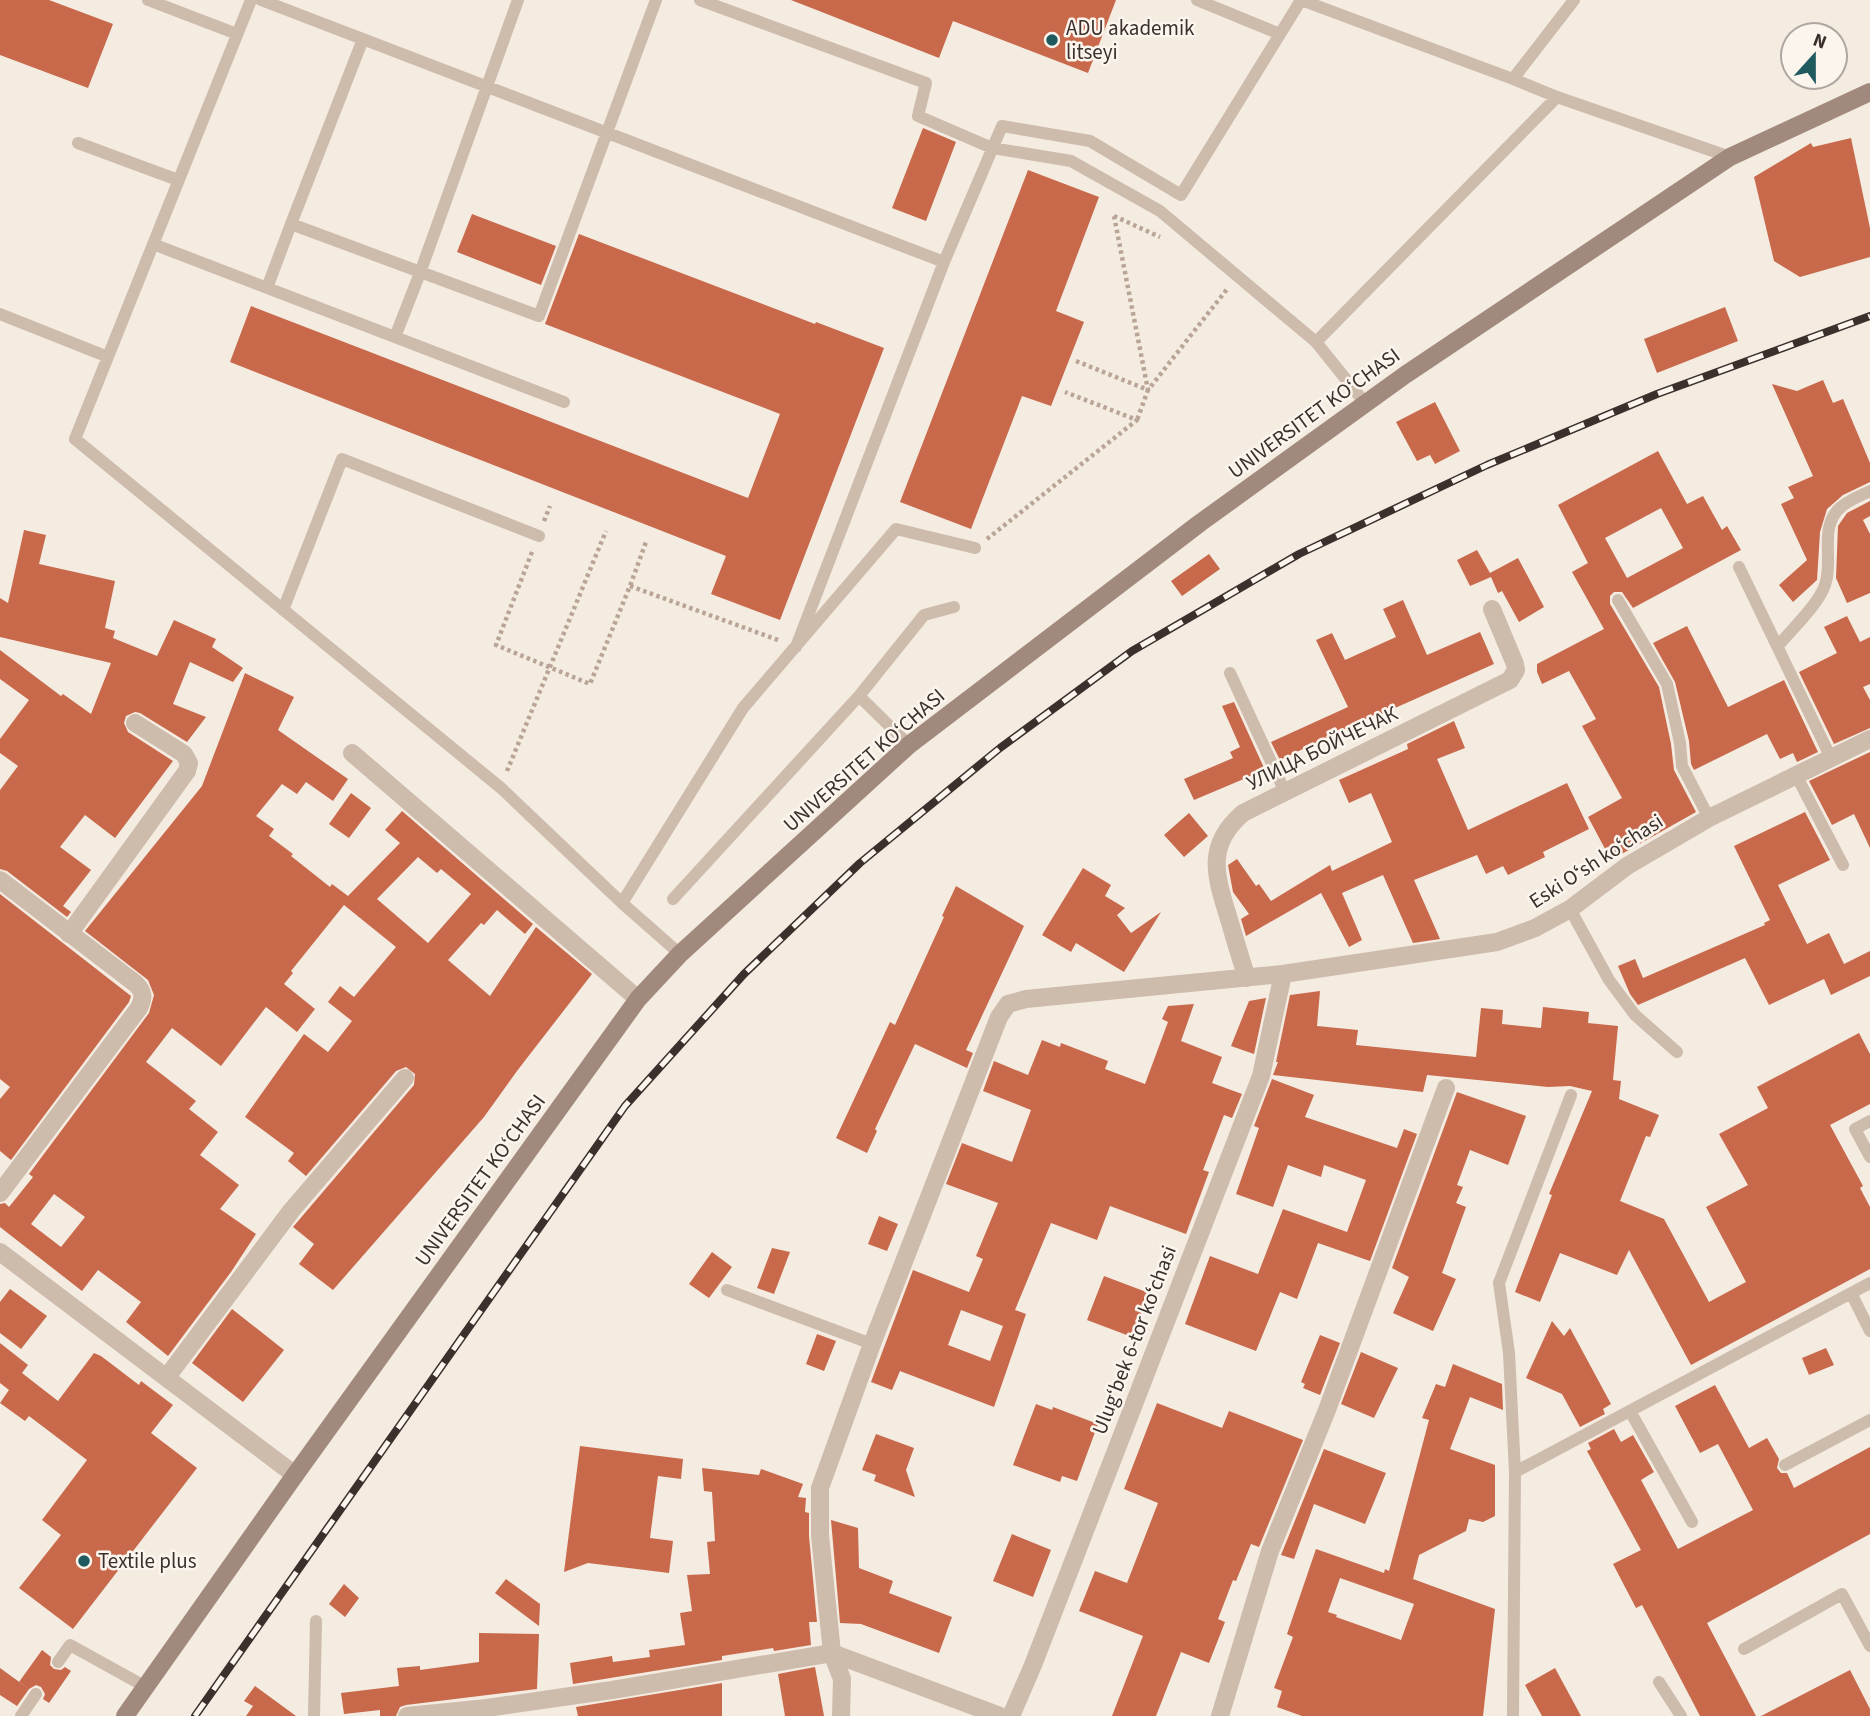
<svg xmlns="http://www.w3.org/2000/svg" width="1870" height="1716" viewBox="0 0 1870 1716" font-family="'Source Sans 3',sans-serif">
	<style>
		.building { fill: #c8694b; fill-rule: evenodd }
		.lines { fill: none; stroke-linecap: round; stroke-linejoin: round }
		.path { stroke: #b9a596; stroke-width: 4.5; stroke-dasharray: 3.5 3.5; stroke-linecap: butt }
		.service { stroke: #cdbbac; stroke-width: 12 }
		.minor { stroke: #cdbbac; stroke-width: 18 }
		.tertiary { stroke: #cdbbac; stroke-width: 18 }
		.secondary { stroke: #a18a7d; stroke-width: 18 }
		.rail-casing { stroke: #3b302b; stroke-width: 8 }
		.rail { stroke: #fbf5ee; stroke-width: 5; stroke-dasharray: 16; stroke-linecap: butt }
		.poi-dot { fill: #1f5a5e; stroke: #fbf5ee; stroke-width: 2.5 }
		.labels { text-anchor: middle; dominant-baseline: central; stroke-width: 5; stroke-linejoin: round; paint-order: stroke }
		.poi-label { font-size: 21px; fill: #3b302b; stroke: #fbf5ee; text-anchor: start }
		.street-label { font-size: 21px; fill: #3b302b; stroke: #fbf5ee }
	</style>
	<rect width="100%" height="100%" fill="#f4ebe1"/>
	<!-- building -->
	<path class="building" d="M0,0H49L113,24L88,88L0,55Z
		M791,0H1116L1088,73L953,21L939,58Z
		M923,128L956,142L926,221L892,208Z
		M1851,138L1870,228V257L1800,277L1774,261L1754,177L1811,143L1813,147Z
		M1028,170L1099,197L1056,311L1084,322L1051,406L1022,396L971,529L900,502Z
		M472,214L556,246L541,285L457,252Z
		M579,234L815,324L816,322L884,348L780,620L711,594L726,556L230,362L251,306L748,498L780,414L545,324Z
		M1725,307L1738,341L1657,373L1644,339Z
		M1823,380L1833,403L1843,399L1870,463V482L1843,495L1827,509L1820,532L1817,580L1793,602L1779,585L1807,560L1781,504L1794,498L1788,487L1813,476L1772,384L1797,391Z
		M1435,402L1460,451L1435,464L1430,455L1417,461L1396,422Z
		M1658,451L1687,504L1703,496L1722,530L1727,526L1741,550L1633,608L1622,592H1614L1610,596V604L1659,687L1671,744L1674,770L1696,812L1611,860L1588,817L1622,798L1582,726L1596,719L1569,671L1542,684L1537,672V664L1604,629L1572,572L1588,563L1558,505ZM1661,508L1683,548L1627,578L1605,538Z
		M1870,501V516L1863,520L1870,534V593L1847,603L1836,578L1838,526L1847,513Z
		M24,530L46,535L39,564L115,581L105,628L115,631L113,638L157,656L174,620L216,639L212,647L243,668L233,682L190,662L173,704L206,717L187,742L140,713L135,712L126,716L124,723L128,732L173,761L115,838L85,815L60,847L91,870L63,906L71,912L67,917L7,871L0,869V790L18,766L0,753V739L29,700L0,679V650L61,696L63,694L91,714L111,663L0,637V598L8,603Z
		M1477,550L1490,573L1518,558L1544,607L1519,622L1502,591L1498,593L1491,577L1470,586L1457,560Z
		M1209,554L1220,569L1182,596L1171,581Z
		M1403,600L1427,655L1480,632L1494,664L1377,716L1376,714L1280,760L1271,742L1348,707L1316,640L1332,633L1345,660L1396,637L1383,609Z
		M1847,616L1860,642L1870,637V684L1863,687L1870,700V728L1834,744L1799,672L1837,653L1824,627Z
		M1687,626L1728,707L1784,680L1818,752L1797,762L1793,753L1780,759L1767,734L1694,770L1691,764L1689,741L1675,682L1653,643Z
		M245,673L294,697L278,730L348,779L333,801L306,782L297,794L282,784L256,816L274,829L269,836L293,854L291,856L330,887L332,884L348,896L400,843L385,830L402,811L533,924L525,934L497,910L484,925L481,923L448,960L490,996L536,927L592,974L517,1071L484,1117L333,1290L299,1264L314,1244L293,1227L414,1085L415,1074L406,1067L396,1071L306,1176L288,1161L294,1153L245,1117L304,1034L328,1052L352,1021L328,1002L340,986L354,997L396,947L344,905L291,971L293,973L284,984L315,1009L297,1032L266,1007L221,1066L172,1028L146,1062L196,1101L189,1109L218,1132L200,1155L239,1185L220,1209L256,1234L231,1272L168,1356L126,1322L141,1302L98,1270L82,1291L0,1227V1204L5,1203L9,1207L33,1177L29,1174L149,1013L154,995L148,980L85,931L202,786ZM418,857L437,873L441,869L471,894L428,943L377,899ZM54,1194L85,1217L61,1247L31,1224Z
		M1234,702L1265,770L1194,800L1184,779L1233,758L1230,752L1240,747L1222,706Z
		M1454,721L1465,748L1437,759L1468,830L1567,783L1589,829L1543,852L1545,857L1508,875L1503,866L1486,874L1477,855L1414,880L1440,939L1413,943L1383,875L1342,893L1362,940L1349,947L1321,893L1246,936L1241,919L1249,914L1233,892L1228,865L1237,859L1256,886L1259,884L1271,901L1330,865L1332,871L1392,842L1371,793L1349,803L1339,780L1408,749L1407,744Z
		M1870,752V848L1854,814L1832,825L1809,781Z
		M351,793L371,808L349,838L329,824Z
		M1805,812L1830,860L1778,885L1807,944L1829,933L1844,964L1870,951V976L1831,995L1824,979L1769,1005L1745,958L1638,1005L1630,994L1618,966L1635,959L1643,978L1765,925L1764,923L1770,920L1734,846Z
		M1189,813L1208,836L1184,857L1164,835Z
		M1083,868L1111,885L1105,896L1125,908L1117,915L1131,933L1161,912L1124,972L1076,943L1071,952L1042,935Z
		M956,886L1024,926L966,1050L973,1053L967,1068L915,1044L875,1129L877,1131L867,1153L836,1138L890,1022L895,1025L944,917L942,916Z
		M0,894L131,996L129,1002L11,1160L0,1151V1099L10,1087L0,1079Z
		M1320,991L1317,1026L1358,1030L1356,1045L1476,1057L1481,1008L1503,1010L1502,1024L1541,1028L1543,1007L1589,1012L1588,1023L1618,1026L1613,1080L1621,1081L1619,1099L1659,1115L1650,1137L1646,1136L1620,1201L1664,1219L1709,1302L1746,1282L1706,1207L1748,1185L1719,1134L1768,1108L1757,1087L1859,1033L1870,1054V1104L1830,1125L1863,1186L1860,1188L1870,1207V1269L1691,1365L1629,1250L1617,1275L1560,1253L1540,1302L1515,1292L1552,1195L1549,1194L1592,1091L1570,1086L1548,1087L1427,1075L1423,1092L1273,1075L1278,1062H1276L1290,995Z
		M1266,998L1254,1054L1231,1046L1249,1001Z
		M1194,1004L1181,1041L1222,1057L1212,1083L1242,1094L1232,1118L1224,1115L1203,1170L1209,1172L1186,1234L1110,1206L1097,1240L1051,1223L1015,1310L1026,1314L994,1407L900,1371L892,1390L871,1382L913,1270L969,1292L983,1259L976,1256L998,1203L946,1184L962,1143L1012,1162L1031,1110L983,1091L994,1061L1028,1075L1042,1040L1060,1047L1061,1043L1108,1061L1105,1069L1145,1084L1168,1022L1162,1019L1168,1006ZM961,1310L1003,1326L990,1361L948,1345Z
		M1272,1079L1314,1095L1305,1117L1397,1148L1404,1129L1417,1134L1370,1261L1318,1243L1297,1299L1280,1292L1256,1351L1185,1324L1210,1256L1258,1274L1283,1209L1347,1232L1366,1180L1324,1165L1321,1177L1288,1165L1273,1207L1236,1194L1259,1128L1254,1126Z
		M1457,1092L1526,1116L1508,1165L1470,1150L1457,1185L1463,1187L1456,1203L1466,1207L1442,1273L1456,1279L1433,1331L1393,1313L1409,1277L1392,1268Z
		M879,1216L898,1224L887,1251L868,1244Z
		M772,1248L790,1252L774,1294L757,1288Z
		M712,1252L732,1267L709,1298L689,1284Z
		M1104,1276L1149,1293L1132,1337L1087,1320Z
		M10,1289L47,1316L21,1349L0,1333V1302Z
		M232,1309L284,1350L243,1402L192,1363Z
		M1552,1321L1564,1336L1570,1328L1611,1404L1603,1409L1605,1414L1580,1427L1562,1394L1526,1378Z
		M817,1334L836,1341L824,1371L806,1364Z
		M1320,1335L1340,1343L1320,1395L1303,1388L1305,1384L1301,1382Z
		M0,1343L28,1365L22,1373L58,1401L94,1353L101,1356L139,1385L141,1381L173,1405L151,1433L197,1468L73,1629L19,1588L61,1535L42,1520L87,1460L29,1416L25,1421L0,1403L9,1390L0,1383Z
		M1826,1348L1834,1365L1809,1375L1802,1358Z
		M1361,1352L1398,1368L1374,1418L1341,1404Z
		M1453,1364L1502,1384L1503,1410L1470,1397L1450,1449L1495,1465V1516L1483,1522L1469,1519L1466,1531L1419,1555L1413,1579L1495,1609L1483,1716H1302L1277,1707L1282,1691L1274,1688L1293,1637L1287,1634L1316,1549L1384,1573L1385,1569L1389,1571L1429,1420L1422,1418L1436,1384L1445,1387ZM1340,1578L1414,1604L1401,1640L1336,1617L1337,1615L1328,1612Z
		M1715,1385L1749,1448L1767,1438L1779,1459L1777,1468L1781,1473H1787L1794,1488L1870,1447V1534L1707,1623L1756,1716H1700L1642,1605L1636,1608L1613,1564L1641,1550L1587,1451L1591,1449L1588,1443L1614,1429L1621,1442L1633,1435L1654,1472L1641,1480L1678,1549L1753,1510L1718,1444L1700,1453L1675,1406Z
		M1157,1403L1222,1428L1229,1411L1303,1440L1259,1547L1251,1544L1236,1581L1233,1580L1218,1619L1225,1622L1209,1663L1181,1652L1156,1716H1112L1143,1636L1079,1611L1095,1571L1127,1583L1158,1503L1124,1489Z
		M1036,1404L1052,1410L1053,1407L1098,1424L1077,1481L1062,1476L1060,1482L1013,1465Z
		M876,1434L914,1448L906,1470L915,1497L874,1481L876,1475L862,1470Z
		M580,1446L683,1459L681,1479L658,1476L650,1538L673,1541L669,1573L588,1563L564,1572Z
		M1324,1449L1386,1473L1365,1524L1314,1504L1294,1559L1281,1555Z
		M702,1468L759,1475L761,1469L803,1484L798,1497L806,1498L805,1512L809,1513V1536L817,1622H809L811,1645L774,1651L773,1648L722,1656V1660L573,1684L570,1663L612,1656L613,1662L650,1657L649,1650L685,1645L680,1613L692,1611L687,1575L710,1574L707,1542L715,1541L712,1492L704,1491Z
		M831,1520L858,1528L859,1568L893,1581L889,1593L952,1617L939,1653L861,1624L840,1623Z
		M1012,1534L1051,1550L1033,1597L993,1581Z
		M506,1579L540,1604L539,1626L495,1593Z
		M344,1584L359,1598L345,1617L329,1604Z
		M479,1633L539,1634L537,1689L406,1705L400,1707L396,1716H380V1710L344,1714L341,1693L399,1686L397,1668L420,1666V1670L479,1662Z
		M42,1650L51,1657L50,1665L54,1669L61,1670L65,1667L71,1671L49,1703L43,1699L45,1694L41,1687L36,1685L29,1689L19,1682Z
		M815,1667L824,1716H785L778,1674Z
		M0,1668L29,1689L17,1706L0,1695Z
		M1555,1668L1581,1716H1542L1525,1685Z
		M1850,1670L1870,1709V1716H1761Z
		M722,1683V1716H578L576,1707Z
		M255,1686L296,1716H246L253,1706L244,1701Z"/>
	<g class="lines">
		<!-- path -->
		<path class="path" d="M1114,216L1148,390L1228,288
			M1114,216L1160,237
			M1076,361L1148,390L1137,420
			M544,521L550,506
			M987,539L1137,420L1065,392
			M532,552L496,645L590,684L630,586L646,542
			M630,586L778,640
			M507,771L606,531"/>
		<!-- service -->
		<path class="service" d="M148,0L237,34
			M251,0L75,439L501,788L622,903L680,954
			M261,0L944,262
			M700,0L926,83L918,116L992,148L1071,161L1160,211L1316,342L1365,403
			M1197,0L1280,34
			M1301,0L1513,79L1574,0
			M1513,79L1557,97L1730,157
			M78,143L178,180
			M291,224L363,39
			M153,244L564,402
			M267,288L291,224L539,316L656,0
			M0,314L108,357
			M395,337L420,273L518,0
			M1316,342L1557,97
			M1739,567L1831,758
			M1618,600L1667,684L1680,743L1682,766L1709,818
			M283,610L342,459L539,536
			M1778,646C1792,629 1818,605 1825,585C1834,560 1818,526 1841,507C1849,500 1860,496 1870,491
			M796,647L944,262L1002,126L1090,141L1181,195L1301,0
			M1230,673L1285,792
			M859,696L909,745
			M1796,775L1843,865
			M673,899L859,696L924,615L954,607
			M622,903L743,708L896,529L975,548
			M1570,909L1609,980L1635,1015L1677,1052
			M1870,1121L1855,1129L1870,1157
			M727,1290L872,1344
			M1851,1293L1870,1331
			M1630,1411L1692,1522
			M1785,1465L1870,1420
			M1515,1472L1870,1283
			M1744,1649L1842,1594L1870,1646
			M58,1662L70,1645L146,1687
			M1659,1682L1681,1716
			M21,1716L36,1694
			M314,1716L316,1621
			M1513,1716L1515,1472L1509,1353L1499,1283L1571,1095"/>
		<!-- minor -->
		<path class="minor" d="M352,753L638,999
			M0,880L136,984C144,992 144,998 139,1008L0,1193
			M69,934L187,771L189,763L184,754L135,723
			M1247,978C1240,957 1234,936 1228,916C1215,874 1206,845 1243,813L1510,680L1516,670L1515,664L1492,609
			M167,1377L291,1211L405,1078
			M407,1716L487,1708L612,1690L832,1653L1000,1716
			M841,1716L842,1679L832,1653L820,1535V1488L872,1344L999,1017L1008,1004L1026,999L1283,974L1497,942L1535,928L1570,909L1627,866L1709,818L1870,739
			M1011,1716L1033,1665L1261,1076L1283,974
			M1220,1716L1270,1551L1327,1410L1446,1088"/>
		<!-- tertiary -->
		<path class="tertiary" d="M0,1252L295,1475"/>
		<!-- secondary -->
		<path class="secondary" d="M125,1716L295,1475L638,999L680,954L909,745L1200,523L1405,375L1730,157L1870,92"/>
		<!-- rail casing -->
		<g class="rail-casing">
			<path id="rail" d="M195,1716L625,1106L744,974L860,863L1000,748L1132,651L1299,554L1487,465L1657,394L1870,316"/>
		</g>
		<!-- rail -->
		<use href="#rail" class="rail"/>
	</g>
	<!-- markers -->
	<g class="poi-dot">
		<circle cx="1052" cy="40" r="7"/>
		<circle cx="84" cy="1561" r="7"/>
	</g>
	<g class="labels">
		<!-- poi labels -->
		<g class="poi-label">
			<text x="1066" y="28">ADU akademik<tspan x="1066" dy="24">litseyi</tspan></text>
			<text x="98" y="1561">Textile plus</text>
		</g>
		<!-- street labels -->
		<g class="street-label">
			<text transform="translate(1314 413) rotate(-36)">UNIVERSITET KО‘CHASI</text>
			<text transform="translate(1322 748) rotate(-26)">УЛИЦА БОЙЧЕЧАК</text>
			<text transform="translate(864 760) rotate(-41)">UNIVERSITET KО‘CHASI</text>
			<text transform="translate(1596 861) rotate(-33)">Eski Oʻsh koʻchasi</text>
			<text transform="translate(480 1180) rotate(-54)">UNIVERSITET KО‘CHASI</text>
			<text transform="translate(1134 1340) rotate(-69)">Ulug‘bek 6-tor koʻchasi</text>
		</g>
	</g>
	<!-- north arrow -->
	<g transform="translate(1814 56) rotate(21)"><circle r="33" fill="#fbf5ee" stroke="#aea6a0" stroke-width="2"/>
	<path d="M0-5L12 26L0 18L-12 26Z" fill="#1f5a5e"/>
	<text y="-10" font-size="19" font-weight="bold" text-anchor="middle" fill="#3b302b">N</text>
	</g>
</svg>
